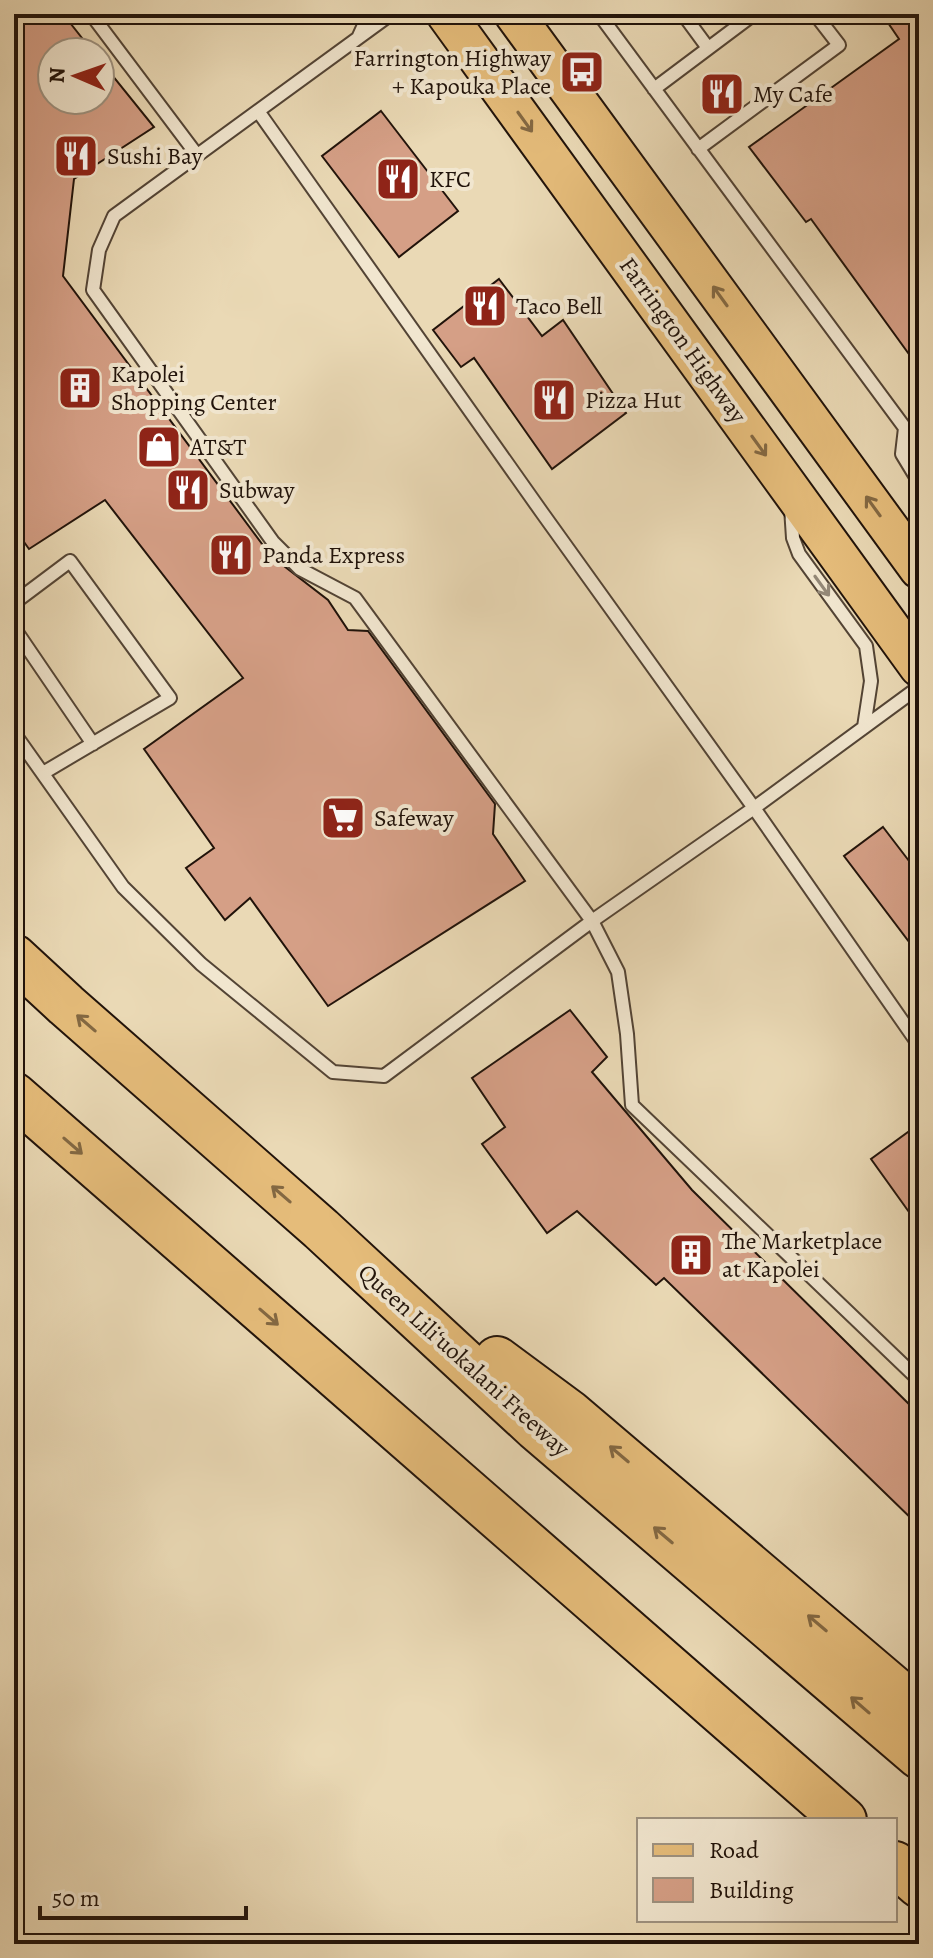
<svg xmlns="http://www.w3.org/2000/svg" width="933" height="1958" viewBox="0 0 933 1958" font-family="Alegreya,serif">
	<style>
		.building { fill: #d59f86; stroke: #21130a; stroke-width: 2 }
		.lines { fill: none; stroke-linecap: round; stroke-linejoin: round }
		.lane-casing { stroke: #534435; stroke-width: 16 }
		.primary-casing { stroke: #21130a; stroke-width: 42 }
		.highway-casing { stroke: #21130a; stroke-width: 48 }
		.lane { stroke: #f1e6cf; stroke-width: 12 }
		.primary { stroke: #e5bc7a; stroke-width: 38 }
		.highway { stroke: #e5bc7a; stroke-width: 44 }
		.oneway { stroke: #836842 }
		.oneway2 { stroke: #938776 }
		.labels { text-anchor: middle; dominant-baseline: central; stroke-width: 8; stroke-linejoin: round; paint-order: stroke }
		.poi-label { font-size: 24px; fill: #21130a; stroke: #f1e6cf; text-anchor: start }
		.street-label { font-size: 24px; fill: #21130a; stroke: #f1e6cf }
	</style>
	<rect width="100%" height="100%" fill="#ead9b5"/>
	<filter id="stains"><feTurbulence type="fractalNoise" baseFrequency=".0025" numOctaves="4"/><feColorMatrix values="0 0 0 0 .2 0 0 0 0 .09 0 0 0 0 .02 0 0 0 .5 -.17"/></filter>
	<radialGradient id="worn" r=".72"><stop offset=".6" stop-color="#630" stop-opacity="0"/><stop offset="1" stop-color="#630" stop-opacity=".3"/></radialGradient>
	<!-- building -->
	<path class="building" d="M14,14H63L93,52H52V100H100V60L154,127L74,179L63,276L271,556L328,600L348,630L368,631L495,804L493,834L525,881L328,1006L250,898L225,920L186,868L214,848L144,749L243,678L105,500L29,549L14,528Z
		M882,14H919V368L811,219L806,222L749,147L899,39Z
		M381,111L458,211L399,257L322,156Z
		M499,279L542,336L563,320L626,413L552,469L474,358L461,367L433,330Z
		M883,827L919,874V955L844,856Z
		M570,1010L607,1057L592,1072L692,1190L919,1414V1526L664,1278L656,1285L577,1211L547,1233L482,1144L505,1127L472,1078Z
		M919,1124V1226L871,1159Z"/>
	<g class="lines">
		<!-- lane casing -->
		<g class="lane-casing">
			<path id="lane" d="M91,14L197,155
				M391,14L114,216L99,250L93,290L273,542L300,569L355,598L592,921L618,972L627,1034L632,1105L919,1380
				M599,14L905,428L919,431
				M683,14L708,48
				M359,36L369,14
				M654,89L754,14
				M258,111L543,514L754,808L919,1045
				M698,149L839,45L815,14
				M905,428L902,454L919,482
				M791,508L793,538L799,554L866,646L871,681L864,727
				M14,603L70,561L170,698L43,773
				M14,628L93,744
				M14,733L123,887L201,964L333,1072L384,1076L592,921L754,808L919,687"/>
		</g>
		<!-- primary casing -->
		<g class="primary-casing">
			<path id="primary" d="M446,14L919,667
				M514,14L919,569"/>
		</g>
		<!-- highway casing -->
		<g class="highway-casing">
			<path id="highway" d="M14,957L66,1005L321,1229L536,1428L919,1756
				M14,1095L844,1820
				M497,1359L570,1413L919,1710
				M895,1864L919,1885"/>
		</g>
		<!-- lane -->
		<use href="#lane" class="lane"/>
		<!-- primary -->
		<use href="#primary" class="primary"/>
		<!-- highway -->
		<use href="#highway" class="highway"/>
	</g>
	<!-- one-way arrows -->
	<defs><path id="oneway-shaft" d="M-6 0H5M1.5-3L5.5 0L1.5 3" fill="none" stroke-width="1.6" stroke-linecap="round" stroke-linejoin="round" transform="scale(2)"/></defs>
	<g class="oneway">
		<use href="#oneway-shaft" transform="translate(525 122) rotate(54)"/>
		<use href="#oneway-shaft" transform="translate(720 296) rotate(-126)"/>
		<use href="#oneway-shaft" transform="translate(759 446) rotate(54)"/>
		<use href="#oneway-shaft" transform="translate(873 506) rotate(-126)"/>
		<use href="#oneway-shaft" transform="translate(86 1023) rotate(-139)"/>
		<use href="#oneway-shaft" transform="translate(73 1146) rotate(41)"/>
		<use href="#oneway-shaft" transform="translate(281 1194) rotate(-139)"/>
		<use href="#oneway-shaft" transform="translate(269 1317) rotate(41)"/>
		<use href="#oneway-shaft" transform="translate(619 1454) rotate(-140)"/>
		<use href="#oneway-shaft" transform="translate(663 1535) rotate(-140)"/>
		<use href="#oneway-shaft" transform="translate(817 1623) rotate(-140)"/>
		<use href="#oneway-shaft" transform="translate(860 1705) rotate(-139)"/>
	</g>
	<use class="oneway2" href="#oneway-shaft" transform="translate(822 586) rotate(54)"/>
	<!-- icons -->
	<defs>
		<g id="bus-square" transform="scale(2.3)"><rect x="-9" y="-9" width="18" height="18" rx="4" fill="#8f2418" stroke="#f1e6cf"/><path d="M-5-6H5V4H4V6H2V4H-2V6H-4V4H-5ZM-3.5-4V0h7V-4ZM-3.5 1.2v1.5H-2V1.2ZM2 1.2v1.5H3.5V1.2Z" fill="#fff"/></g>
		<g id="restaurant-square" transform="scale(2.3)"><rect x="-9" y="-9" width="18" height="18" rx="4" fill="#8f2418" stroke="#f1e6cf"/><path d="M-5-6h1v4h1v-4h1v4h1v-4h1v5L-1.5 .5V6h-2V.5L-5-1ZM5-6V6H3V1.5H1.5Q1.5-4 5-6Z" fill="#fff"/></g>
		<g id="building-square" transform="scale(2.3)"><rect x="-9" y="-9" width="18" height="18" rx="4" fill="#8f2418" stroke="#f1e6cf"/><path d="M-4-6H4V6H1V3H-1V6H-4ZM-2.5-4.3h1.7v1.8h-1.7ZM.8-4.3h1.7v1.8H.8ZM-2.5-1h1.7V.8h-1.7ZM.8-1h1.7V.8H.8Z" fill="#fff"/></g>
		<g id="shop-square" transform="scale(2.3)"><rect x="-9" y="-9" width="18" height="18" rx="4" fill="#8f2418" stroke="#f1e6cf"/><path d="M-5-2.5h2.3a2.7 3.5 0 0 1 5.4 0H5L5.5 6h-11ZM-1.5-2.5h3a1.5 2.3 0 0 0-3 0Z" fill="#fff"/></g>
		<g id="supermarket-square" transform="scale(2.3)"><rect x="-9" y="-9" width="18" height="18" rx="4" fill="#8f2418" stroke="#f1e6cf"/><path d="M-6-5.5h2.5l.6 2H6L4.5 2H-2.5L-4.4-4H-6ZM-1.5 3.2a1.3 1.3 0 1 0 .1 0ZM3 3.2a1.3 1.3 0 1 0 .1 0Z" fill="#fff"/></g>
	</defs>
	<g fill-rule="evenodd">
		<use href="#bus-square" x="582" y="72"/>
		<use href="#restaurant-square" x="722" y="94"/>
		<use href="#restaurant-square" x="76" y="156"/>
		<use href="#restaurant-square" x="398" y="179"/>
		<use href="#restaurant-square" x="485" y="306"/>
		<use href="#building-square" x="80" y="388"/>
		<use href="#restaurant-square" x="554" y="400"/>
		<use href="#shop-square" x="159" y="447"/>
		<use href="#restaurant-square" x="188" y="490"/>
		<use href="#restaurant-square" x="231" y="555"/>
		<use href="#supermarket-square" x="343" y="818"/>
		<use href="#building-square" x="691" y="1255"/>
	</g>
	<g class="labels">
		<!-- poi labels -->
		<g class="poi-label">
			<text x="551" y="58" text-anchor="end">Farrington Highway<tspan x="551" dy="28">+ Kapouka Place</tspan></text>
			<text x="753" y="94">My Cafe</text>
			<text x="107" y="156">Sushi Bay</text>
			<text x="429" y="179">KFC</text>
			<text x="516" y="306">Taco Bell</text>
			<text x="111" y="374">Kapolei<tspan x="111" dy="28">Shopping Center</tspan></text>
			<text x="585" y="400">Pizza Hut</text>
			<text x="190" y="447">AT&amp;T</text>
			<text x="219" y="490">Subway</text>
			<text x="262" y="555">Panda Express</text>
			<text x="374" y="818">Safeway</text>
			<text x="722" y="1241">The Marketplace<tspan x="722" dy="28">at Kapolei</tspan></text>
		</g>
		<!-- street labels -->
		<g class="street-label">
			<text transform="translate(683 340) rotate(54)">Farrington Highway</text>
			<text transform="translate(464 1360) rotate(42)">Queen Liliʻuokalani Freeway</text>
		</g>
	</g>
	<!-- margin -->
	<rect width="933" height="1958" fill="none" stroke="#ead9b5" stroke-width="48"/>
	<rect x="16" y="16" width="901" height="1926" fill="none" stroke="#21130a" stroke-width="4"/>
	<rect x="24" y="24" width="885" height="1910" fill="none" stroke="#21130a" stroke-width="2"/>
	<!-- legend -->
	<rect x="637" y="1818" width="260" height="104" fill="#f1e6cf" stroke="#9e9280" stroke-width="2"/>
	<rect x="653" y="1844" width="40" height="12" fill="#e5bc7a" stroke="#9e9280" stroke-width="2"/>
	<text x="709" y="1858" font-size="24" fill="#21130a">Road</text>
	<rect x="653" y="1878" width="40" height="24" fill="#d59f86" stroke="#9e9280" stroke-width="2"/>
	<text x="709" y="1898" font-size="24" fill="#21130a">Building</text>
	<!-- north arrow -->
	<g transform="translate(76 76) rotate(272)"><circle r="38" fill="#f1e6cf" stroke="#9e9280" stroke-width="2"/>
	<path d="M0-6L14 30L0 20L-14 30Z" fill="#8f2418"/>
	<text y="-12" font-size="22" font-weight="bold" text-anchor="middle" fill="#21130a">N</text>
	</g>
	<!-- scale -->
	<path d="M40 1906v12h206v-12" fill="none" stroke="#21130a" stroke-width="4"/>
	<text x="52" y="1906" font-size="24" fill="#21130a" stroke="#f1e6cf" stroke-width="6" paint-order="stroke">50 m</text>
	<rect width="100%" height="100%" filter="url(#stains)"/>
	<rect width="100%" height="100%" fill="url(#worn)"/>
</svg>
